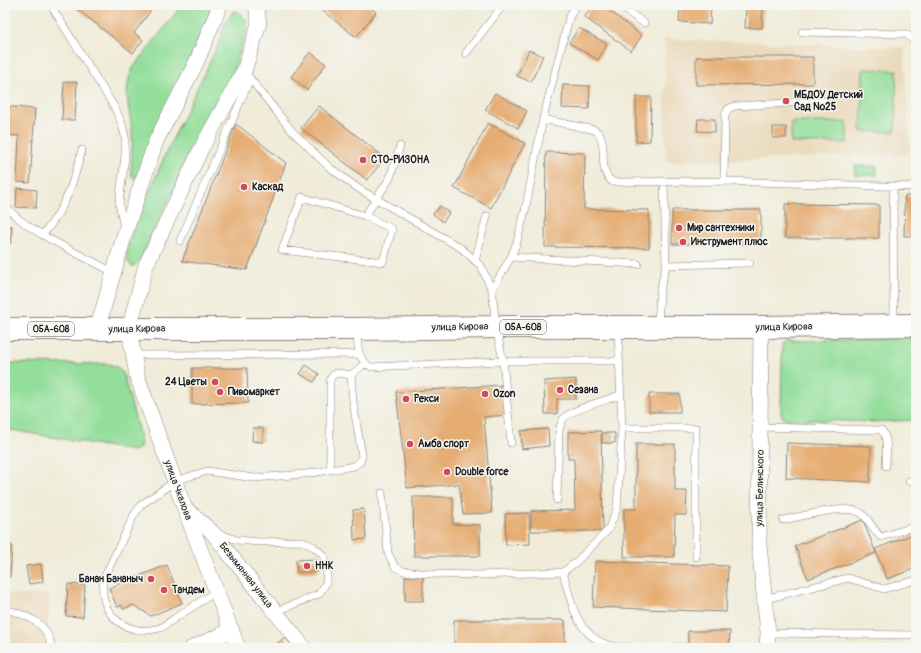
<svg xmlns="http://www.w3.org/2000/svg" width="921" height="653" viewBox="0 0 921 653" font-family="Pangolin,sans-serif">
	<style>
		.built { fill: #ead9ba }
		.green { fill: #93de9a; stroke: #587d5b }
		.building { fill: #e6ad73 }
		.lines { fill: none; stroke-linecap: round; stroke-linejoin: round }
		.service-casing { stroke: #86847a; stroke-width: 8 }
		.minor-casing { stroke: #86847a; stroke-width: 16 }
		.primary-casing { stroke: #86847a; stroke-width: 24 }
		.service { stroke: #fff; stroke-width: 7 }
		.minor { stroke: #fff; stroke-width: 15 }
		.primary { stroke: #fff; stroke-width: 22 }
		.poi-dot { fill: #d1495b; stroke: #f6f6f2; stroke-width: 1.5 }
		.labels { text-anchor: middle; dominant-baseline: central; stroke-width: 3; stroke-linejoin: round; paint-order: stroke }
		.shield { fill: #f6f6f2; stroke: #5d5d5c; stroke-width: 1 }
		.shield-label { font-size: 9px; font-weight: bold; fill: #1c1c1c }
		.poi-label { font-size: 10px; font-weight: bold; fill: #1c1c1c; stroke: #f6f6f2; text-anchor: start }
		.street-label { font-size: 10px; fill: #1c1c1c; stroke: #f6f6f2 }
	</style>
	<rect width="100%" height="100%" fill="#f6f6f2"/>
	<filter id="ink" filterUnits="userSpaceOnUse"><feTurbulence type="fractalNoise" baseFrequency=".025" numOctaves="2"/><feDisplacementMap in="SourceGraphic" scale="8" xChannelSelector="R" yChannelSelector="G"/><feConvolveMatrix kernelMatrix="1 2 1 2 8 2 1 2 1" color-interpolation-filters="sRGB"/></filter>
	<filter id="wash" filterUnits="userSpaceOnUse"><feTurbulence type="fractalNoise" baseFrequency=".012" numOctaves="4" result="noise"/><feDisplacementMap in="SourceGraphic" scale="16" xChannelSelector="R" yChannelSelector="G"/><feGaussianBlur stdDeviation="0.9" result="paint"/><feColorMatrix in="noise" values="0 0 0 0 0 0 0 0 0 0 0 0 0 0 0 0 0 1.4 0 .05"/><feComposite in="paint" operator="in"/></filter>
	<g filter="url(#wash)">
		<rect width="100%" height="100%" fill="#f0ecd9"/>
		<!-- built -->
		<path class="built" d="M664,39L904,48L910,154L666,162Z
			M5,594L49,595L47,648H5Z"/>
		<!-- green -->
		<path class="green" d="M182,5H214L137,177L134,179L132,178L131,172C131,160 133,147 132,135C131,109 121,93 133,68Z
			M234,11L240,13L247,22V29L234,70L203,128L140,260L134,266H131L127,260V251L132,233L164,157L219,43L226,21Z
			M863,69L897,70L895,132L861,131Z
			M791,122H847V143H791Z
			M855,166H877V175H855Z
			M916,338V420L871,422L784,419L781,414L782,344L786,341Z
			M5,363L109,364L117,367L123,373L141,440L140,448L134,451L5,429Z"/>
		<g id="blocks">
			<!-- building -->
			<path class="building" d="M72,5H155L134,33L143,40L133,53Z
				M315,5H366L376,12L356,37Z
				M593,5H602L642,36L631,51L584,17Z
				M680,5H711L710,24L679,22Z
				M746,6L763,7L762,28H745Z
				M579,28L607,44L598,60L569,43Z
				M529,50L543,56L531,82L517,76Z
				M310,52L326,64L307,90L291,77Z
				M696,57H813V84L696,85Z
				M64,82H77L75,120H62Z
				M563,85L590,86L589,109L562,108Z
				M495,93L527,111L518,128L485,110Z
				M636,97H651L650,141L636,142Z
				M5,106L35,109L30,183L17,182L19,136L5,135Z
				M319,106L385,158L367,180L301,128Z
				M698,119H715V132L697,131Z
				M488,123L525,143L491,208L454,188Z
				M236,124L286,163L247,270L182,261Z
				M773,127H786V138H773Z
				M546,152L585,153L584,209L649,210V248L545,247Z
				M17,188L37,190L36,208L16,207Z
				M905,196H916V236H904Z
				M785,204L879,205V238H785Z
				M440,206L449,213L443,222L433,214Z
				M672,210H761V244H672Z
				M5,226H12L11,243H5Z
				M306,365L319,374L314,382L300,374Z
				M192,368H247L248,403L192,404Z
				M576,379V399H557V414H545L544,381Z
				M502,385L507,415L484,417L492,513L463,514L459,484L407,488L396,392Z
				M649,394H680V412H649Z
				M253,428H263V442L252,441Z
				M548,429L549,446L522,449L521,431Z
				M601,431L603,531H531V511L575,510L574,459H568V432Z
				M602,433H615V443H602Z
				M787,443L871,446L870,482L786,478Z
				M636,444H675V491H687L686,515H675L674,557H624V509H636Z
				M413,497H453V524L480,525V556H414Z
				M364,509L366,539L354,540L353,510Z
				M529,513L530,544L506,545L505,514Z
				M863,520L876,553L808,579L795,546Z
				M916,533V568L887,579L875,549Z
				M5,545H12L10,577H5Z
				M317,559L318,572H297L296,560Z
				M595,561L728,566L726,612L593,607Z
				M41,564L43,582L29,584L26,566Z
				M167,565L182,603L151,616L133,605L123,609L122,605L117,607L109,588Z
				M405,576H423V601H405Z
				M68,584L85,585L83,617L66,616Z
				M454,620H565V648H454Z
				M688,631H730L729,648H675V644H688Z
				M285,637L294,648H272Z"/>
		</g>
	</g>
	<g filter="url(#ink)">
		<use href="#blocks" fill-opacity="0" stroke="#86847a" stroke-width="1"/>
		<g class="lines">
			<!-- service casing -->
			<g class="service-casing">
				<path id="service" d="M56,5L53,9L115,108L122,124L125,136V156L119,204L124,227
					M618,5L644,23
					M802,32L906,34L916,42
					M466,53L503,5
					M244,71L292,131L329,167L359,189L461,248L481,266L492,290L496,327L503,361L511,443
					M543,119L595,130C611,142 595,170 613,182L724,181L916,187
					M5,153L6,148
					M724,181L725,116L728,109L735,106L826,101
					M893,186L894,323
					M302,197L365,216L392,229L383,262L282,250Z
					M5,205C23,230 84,256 113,272
					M365,216L390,178L400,146
					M43,234C65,210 74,181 82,150
					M180,241L250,79
					M511,257L638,264
					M475,261L487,216
					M666,265L750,263
					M492,290L511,257L517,242L525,211L543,119L569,18L576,5
					M658,324L660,291L666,265L664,182
					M357,331C358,345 356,359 371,367L503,361H619
					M133,355L358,354
					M760,427L881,430C889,437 886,455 886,466
					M622,428H696V557
					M330,470V380L333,375L338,373L351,375
					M909,481L916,480
					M382,493L388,553L395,567L403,571L429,574L478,575L563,572L575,563L608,530L617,509L622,428L618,329
					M557,500L559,431C560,427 561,421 565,417C575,408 607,400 620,395
					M783,520C800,517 847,503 861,513C870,520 873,530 881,537L916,526
					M217,533L237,540L259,542L302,541L314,547L323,555L327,568L326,583L319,594L275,612
					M563,572C571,601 575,634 608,645C616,648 625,647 633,648
					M217,591C203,600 189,609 175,618C171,621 165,626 160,628C126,638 96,613 104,578L134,515L141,505L175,481L207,471L254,478L305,474L354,466L360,462L362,456L353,402L351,375L364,364
					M765,599L848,578L884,589L916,580
					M5,609C26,615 49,622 51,648
					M768,633L916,635"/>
			</g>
			<!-- minor casing -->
			<g class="minor-casing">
				<path id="minor" d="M761,327L759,545L768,633L767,648
					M97,330L125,233L156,141L197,61L220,5
					M186,509L212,532L304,648
					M192,648L232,630
					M238,648L184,507L137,376L129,329L146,265L202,147L244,71L259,23L256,5"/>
			</g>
			<!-- primary casing -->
			<g class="primary-casing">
				<path id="primary" d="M5,329H357L496,327H761L916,325"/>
			</g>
			<!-- service -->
			<use href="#service" class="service"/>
			<!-- minor -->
			<use href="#minor" class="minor"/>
			<!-- primary -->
			<use href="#primary" class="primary"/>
		</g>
	</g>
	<!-- markers -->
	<g class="poi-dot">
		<circle cx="786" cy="101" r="4"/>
		<circle cx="363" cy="160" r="4"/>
		<circle cx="244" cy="187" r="4"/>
		<circle cx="679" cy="228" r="4"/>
		<circle cx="683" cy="242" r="4"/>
		<circle cx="215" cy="382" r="4"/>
		<circle cx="560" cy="390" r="4"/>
		<circle cx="220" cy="392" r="4"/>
		<circle cx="485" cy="394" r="4"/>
		<circle cx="406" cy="399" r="4"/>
		<circle cx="410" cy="444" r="4"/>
		<circle cx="447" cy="472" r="4"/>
		<circle cx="307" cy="566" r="4"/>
		<circle cx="151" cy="579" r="4"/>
		<circle cx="164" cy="590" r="4"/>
	</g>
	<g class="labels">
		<!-- shield labels -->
		<g class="shield">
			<rect x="500" y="320" width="46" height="14" rx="3"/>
			<rect x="28" y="322" width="46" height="14" rx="3"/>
		</g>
		<g class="shield-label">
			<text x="523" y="327">05А-608</text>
			<text x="51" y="329">05А-608</text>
		</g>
		<!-- poi labels -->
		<g class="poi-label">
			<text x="794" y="95">МБДОУ Детский<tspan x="794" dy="12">Сад №25</tspan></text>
			<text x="371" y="160">СТО-РИЗОНА</text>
			<text x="252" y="187">Каскад</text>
			<text x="687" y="228">Мир сантехники</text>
			<text x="691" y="242">Инструмент плюс</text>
			<text x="207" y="382" text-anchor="end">24 Цветы</text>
			<text x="568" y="390">Сезана</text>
			<text x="228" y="392">Пивомаркет</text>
			<text x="493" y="394">Ozon</text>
			<text x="414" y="399">Рекси</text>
			<text x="418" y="444">Амба спорт</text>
			<text x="455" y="472">Double force</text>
			<text x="315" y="566">ННК</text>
			<text x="143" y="579" text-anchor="end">Банан Бананыч</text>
			<text x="172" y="590">Тандем</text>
		</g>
		<!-- street labels -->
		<g class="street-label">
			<text transform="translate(460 327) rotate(-1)">улица Кирова</text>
			<text transform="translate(784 327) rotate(-1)">улица Кирова</text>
			<text transform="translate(137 329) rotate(-1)">улица Кирова</text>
			<text transform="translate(760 488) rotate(-89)">улица Белинского</text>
			<text transform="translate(178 490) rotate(70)">улица Чкалова</text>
			<text transform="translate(246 575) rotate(52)">Безымянная улица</text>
		</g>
	</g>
	<!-- margin -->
	<rect width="921" height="653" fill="none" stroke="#f6f6f2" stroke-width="20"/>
</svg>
